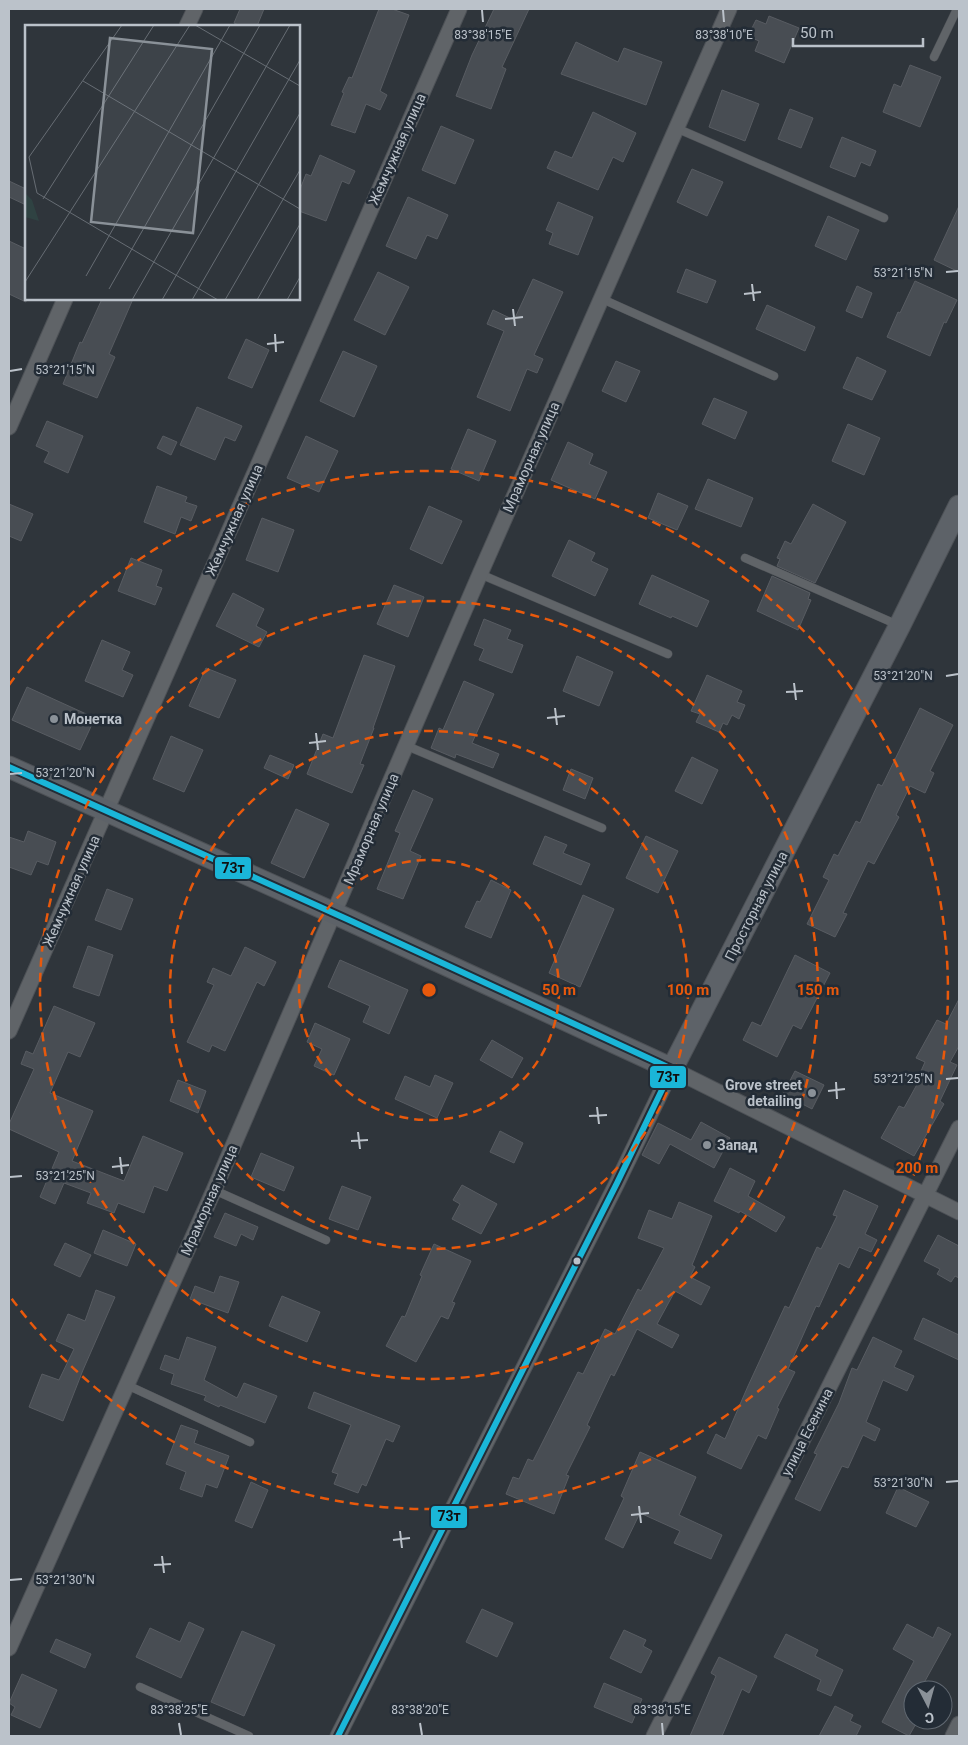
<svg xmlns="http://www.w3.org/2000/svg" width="968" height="1745" viewBox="0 0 968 1745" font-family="Roboto,sans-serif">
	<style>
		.building { fill: #484d53; stroke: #585c62 }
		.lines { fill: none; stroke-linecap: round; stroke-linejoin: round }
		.lane-casing { stroke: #4d5156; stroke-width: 9 }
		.street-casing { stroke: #4d5156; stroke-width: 17 }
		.secondary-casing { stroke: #4d5156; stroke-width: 23 }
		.lane { stroke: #606468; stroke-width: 8 }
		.street { stroke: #606468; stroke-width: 15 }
		.secondary { stroke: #5d6268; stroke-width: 21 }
		.bus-1-casing { stroke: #232c36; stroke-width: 10 }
		.bus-1 { stroke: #1ab6d8; stroke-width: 6 }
		.ticks { fill: none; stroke: #bbc2ca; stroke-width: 2 }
		.ring { fill: none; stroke: #e8590c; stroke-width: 2.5; stroke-dasharray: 9 6 }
		.poi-dot { fill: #8a9198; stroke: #232c36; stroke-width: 2 }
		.bus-dot { fill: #bbc2ca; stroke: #232c36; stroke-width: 2 }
		.labels { text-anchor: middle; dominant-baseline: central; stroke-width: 5; stroke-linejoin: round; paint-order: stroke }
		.street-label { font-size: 14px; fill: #bbc2ca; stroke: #232c36 }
		.poi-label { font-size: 14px; font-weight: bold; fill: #bbc2ca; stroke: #232c36; text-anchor: start }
		.inset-road { fill: none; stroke: #676d74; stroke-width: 1 }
		.view { fill: #8a9198; fill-opacity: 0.15; stroke: #8a9198; stroke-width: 2.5 }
		.inset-edge { fill: none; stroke: #bbc2ca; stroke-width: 2.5 }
		.ticks-label { font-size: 12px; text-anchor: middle; fill: #bbc2ca; stroke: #232c36; stroke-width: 5; stroke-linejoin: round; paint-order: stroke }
		.centre { fill: #e8590c; stroke: #232c36; stroke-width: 2.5 }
		.ring-label { font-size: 15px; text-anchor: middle; font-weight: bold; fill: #e8590c; stroke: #232c36; stroke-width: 5; stroke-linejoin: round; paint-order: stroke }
		.line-badge { stroke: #232c36; stroke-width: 2 }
		.pale-badge-label { font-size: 14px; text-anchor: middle; font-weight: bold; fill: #111 }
	</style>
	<rect width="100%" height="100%" fill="#2f353b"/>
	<!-- building -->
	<path class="building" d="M240,9H264L257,26H241L234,23Z
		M379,9H392L409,15L380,91L387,95L380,110L366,104L355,133L331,125L344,93L342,92L349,77L352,78Z
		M494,9H529L502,67L506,69L491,109L456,96L472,55Z
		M769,16L799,28L784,63L755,51L759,41L748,36L756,20L766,24Z
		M576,42L618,62L624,48L662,62L646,105L561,74Z
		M910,65L941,77L920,127L883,112L894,84L901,87Z
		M722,90L759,104L745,141L709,127Z
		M790,109L813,118L801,148L778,139Z
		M593,112L636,133L623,162L613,157L598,190L547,168L555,151L572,158Z
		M441,126L474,140L455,184L422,170Z
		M842,137L876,151L870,166L861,162L855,177L830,167Z
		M320,155L355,171L349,184L342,181L326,221L299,211V192L306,174L311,176Z
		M692,169L723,182L707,216L677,202Z
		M9,181L26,189V205L9,197Z
		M408,197L448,215L437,239L427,235L416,259L386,246Z
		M558,202L593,217L578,255L549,244L553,233L546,230Z
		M959,206V272L934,260Z
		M828,216L859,230L846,260L815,246Z
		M9,241L26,249V302L9,294Z
		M686,269L716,281L707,303L677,292Z
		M378,272L409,287L385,335L354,320Z
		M533,279L563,292L534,355L543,359L537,373L527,369L510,411L477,397L504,331L487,324L493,310L514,320Z
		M915,281L957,300L946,323L944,322L930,356L887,337L898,312L900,313Z
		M857,286L872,293L862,318L846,311Z
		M102,299H133L109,354L115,357L97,398L63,384L80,342L82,343Z
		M767,305L815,327L805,351L756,329Z
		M246,339L269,350L252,388L228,378Z
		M343,351L377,366L354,417L320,401Z
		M857,357L886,371L872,400L843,388Z
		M616,361L640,371L626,402L602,391Z
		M714,398L747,412L735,439L702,424Z
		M197,407L242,426L235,441L225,437L215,460L180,445Z
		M47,421L83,436L68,473L44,462L49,452L36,446Z
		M848,424L880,438L864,475L832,461Z
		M468,429L496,441L479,481L451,469Z
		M163,436L177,442L171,455L157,448Z
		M306,436L338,451L319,492L287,478Z
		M568,442L593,454L589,464L607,472L595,499L551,480Z
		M708,479L753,498L741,527L695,509Z
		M157,486L187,497L185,502L197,506L191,521L181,517L175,534L144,522Z
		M658,493L688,506L677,530L648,518Z
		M9,504L33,514L21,541L9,536Z
		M813,504L846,522L815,583L777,566L780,559L777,558L785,541L791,544Z
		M429,506L462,521L442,564L410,549Z
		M262,518L294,530L278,572L246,560Z
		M569,540L595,553L591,561L608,569L595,596L552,576Z
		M131,558L162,570L156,586L162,588L155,605L118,591Z
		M652,575L709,601L697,627L672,616L671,618L639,604Z
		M772,576L810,593L808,599L811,600L798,630L757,611Z
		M394,585L424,597L408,637L377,624Z
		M233,593L264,609L256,626L267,632L259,647L216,626Z
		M484,619L511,630L507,639L523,645L512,673L479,660L484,649L474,645Z
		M102,640L130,652L122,670L133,675L123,697L85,681Z
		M364,655L395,666L373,728H374L360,764L364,765L352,793L307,774L323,734L333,738Z
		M577,656L613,672L599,706L563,691Z
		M206,668L236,680L219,718L189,706Z
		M707,675L742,691L737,702L745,705L739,719L732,715L727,725L723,723L719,732L696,722L700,714L691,711Z
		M464,681L494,694L472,743L499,754L493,768L456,754L455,758L431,748L439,728L443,730Z
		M27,687L95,718L80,750L12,720Z
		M920,708L953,725L930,771L934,773L925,793L910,786L896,815L899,817L874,864L868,861L843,913L847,914L835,937L807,924L829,880L823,877L834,854L838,856L856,821L860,823L878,784L882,786Z
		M171,736L203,750L184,792L153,779Z
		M270,755L294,765L288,779L264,768Z
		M692,757L718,770L702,804L675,791Z
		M571,769L593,778L585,799L563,790Z
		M413,790L433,799L410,851L421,856L403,899L377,889L400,833L395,831Z
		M296,809L329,824L304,878L271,863Z
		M28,831L56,842L48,865L37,861L31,875L9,867V837L24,842Z
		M545,836L567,845L563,853L590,864L581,885L533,864Z
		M646,836L678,851L658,893L626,878Z
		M491,880L511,890L491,938L465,927L477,901L480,902Z
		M107,889L133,899L121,930L95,920Z
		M583,895L614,909L580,987L549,973Z
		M88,946L113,955L99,996L73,987Z
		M245,947L276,962L264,986L257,982L225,1051L212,1045L209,1052L187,1042L214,985L207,982L213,968L231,976Z
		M795,955L830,973L801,1029L793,1025L777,1057L743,1040L752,1022L761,1026Z
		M340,960L408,990L389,1034L363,1022L370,1006L328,987Z
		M959,999V1046L950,1062L957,1065L940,1101L944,1104L914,1156L881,1138L899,1106L904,1108L920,1079L918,1078L925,1062L916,1058L937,1020L946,1024Z
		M54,1006L95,1023L80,1057L68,1052L50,1093L93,1111L72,1161L124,1181L143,1136L183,1153L167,1191L154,1186L144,1213L118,1203L114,1213L87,1203L91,1193L64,1183L55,1204L40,1197L59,1152L9,1129V1124L34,1069L21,1064L26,1051L33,1054Z
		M315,1023L350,1039L334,1075L314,1066L322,1049L307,1042Z
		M492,1040L523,1058L512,1078L480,1060Z
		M795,1071L824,1085L812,1109L783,1094Z
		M435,1075L453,1083L437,1118L395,1099L405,1076L430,1087Z
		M178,1080L206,1091L198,1113L170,1101Z
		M701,1122L730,1138L714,1168L670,1144L659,1164L642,1155L658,1123L691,1140Z
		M500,1131L523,1143L514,1163L490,1152Z
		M261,1153L294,1167L284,1191L251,1177Z
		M730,1168L755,1181L748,1196L785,1217L776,1232L740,1211L739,1213L714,1201Z
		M462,1185L497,1204L481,1234L452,1219L460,1204L453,1200Z
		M342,1186L371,1197L358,1230L329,1219Z
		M844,1190L878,1206L865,1234L877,1240L871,1252L859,1247L849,1268L839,1263L819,1307L816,1306L788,1369L795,1372L777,1408L779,1409L766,1439L758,1435L741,1469L707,1453L716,1434L725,1439L748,1386L785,1306L789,1308L817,1247L821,1249L837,1216L833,1215Z
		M679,1202L712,1216L692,1265L695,1267L690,1277L710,1287L701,1305L675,1291L657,1324L679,1335L672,1348L637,1329L614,1376L611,1374L587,1425L590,1427L566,1475L569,1476L554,1514L506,1494L513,1477L519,1479L528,1459L533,1461L578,1372L583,1374L605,1329L615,1334L638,1289L641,1291L664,1248L638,1238L649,1210L672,1219Z
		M225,1213L258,1227L253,1240L241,1234L236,1246L214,1237Z
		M103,1230L136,1244L127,1266L94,1253Z
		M938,1235L959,1246V1278L955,1276L951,1282L937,1274L940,1269L924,1261Z
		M65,1243L91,1255L80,1277L54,1265Z
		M434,1244L471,1261L452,1302L455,1303L448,1319L441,1316L416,1362L386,1346L402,1316L405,1317L422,1276L420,1275Z
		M220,1276L239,1282L228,1313L190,1299L195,1286L214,1293Z
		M96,1290L115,1297L83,1370L63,1421L29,1407L42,1374L59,1380L74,1349L56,1341L68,1314L85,1321Z
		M282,1296L320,1312L307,1342L269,1326Z
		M923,1318L959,1335V1360L914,1339Z
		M187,1337L216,1347L204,1380L237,1398L244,1383L277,1396L265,1423L220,1405L219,1407L204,1400L206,1396L171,1384L174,1374L160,1369L165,1355L179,1360Z
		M873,1337L902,1351L894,1367L914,1376L907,1391L883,1380L866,1422L880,1429L875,1441L863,1435L848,1468L842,1466L820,1511L795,1499L817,1454L814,1453L839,1403L852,1368L857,1370Z
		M314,1392L400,1426L393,1442L386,1439L366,1486L362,1484L358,1493L334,1484L338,1474L332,1472L351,1425L308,1408Z
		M181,1425L198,1431L194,1443L229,1456L217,1488L206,1484L202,1497L180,1489L186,1472L166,1464Z
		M640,1452L696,1477L679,1515L722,1535L711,1559L674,1543L680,1531L640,1513L623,1548L605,1539L624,1498L621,1496Z
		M251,1482L268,1490L252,1528L235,1521Z
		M898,1487L929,1502L916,1527L886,1513Z
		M482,1609L513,1623L497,1657L466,1642Z
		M189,1622L204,1629L181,1678L136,1657L150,1628L180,1642Z
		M907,1624L933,1638L938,1627L951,1634L925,1681L943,1690H913V1720H918L909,1736L882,1722L914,1661L893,1649Z
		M624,1630L646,1640L643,1646L652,1651L641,1673L610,1658Z
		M242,1631L275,1645L244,1716L211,1702Z
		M786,1634L818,1650L815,1656L843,1670L831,1696L817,1690L821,1680L774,1657Z
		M56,1639L91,1654L85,1668L50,1652Z
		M719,1657L757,1676L749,1693L742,1689L722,1736H690L716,1676L711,1673Z
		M22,1674L57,1690L40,1728L11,1715L15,1707L9,1703Z
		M604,1683L642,1699L632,1723L594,1707Z
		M835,1706L853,1715L850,1721L861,1726L856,1736H819Z"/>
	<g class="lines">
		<!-- lane casing -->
		<g class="lane-casing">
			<path id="lane" d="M934,57L957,9
				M676,128L884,218
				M600,298L774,376
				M745,558L898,625
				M480,574L668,654
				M407,746L602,828
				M214,1190L326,1240
				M127,1385L250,1442
				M140,1687L249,1736"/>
		</g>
		<!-- street casing -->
		<g class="street-casing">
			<path id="street" d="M187,26L195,9
				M9,427L65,299
				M9,1031L459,9
				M9,1648L214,1190L480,574L729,9
				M338,1736L617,1183L672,1069L959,1212
				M654,1736L959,1128
				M953,1736L959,1724"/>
		</g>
		<!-- secondary casing -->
		<g class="secondary-casing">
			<path id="secondary" d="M9,767L349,920L672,1069L900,625L959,506"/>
		</g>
		<!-- lane -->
		<use href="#lane" class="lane"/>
		<!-- street -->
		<use href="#street" class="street"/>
		<!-- secondary -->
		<use href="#secondary" class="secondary"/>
		<!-- bus-1 casing -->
		<g class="bus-1-casing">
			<path id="bus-1" d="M9,767L349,920L672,1069L617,1183L338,1736"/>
		</g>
		<!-- bus-1 -->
		<use href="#bus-1" class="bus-1"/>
	</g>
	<!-- ticks -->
	<path class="ticks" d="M482,10L483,22M723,10L724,22M946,272L958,271M752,284L754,301M744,294L761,292M513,309L515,326M505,319L523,317M275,334L276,352M267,344L284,342M10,371L22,369M946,676L958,674M794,683L796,700M786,692L803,691M555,708L557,725M547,718L565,716M316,733L318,750M309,743L326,741M10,774L22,773M946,1079L958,1078M836,1082L837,1099M828,1091L845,1089M597,1107L599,1124M589,1116L607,1115M358,1132L360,1149M351,1141L368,1140M120,1157L122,1174M112,1167L129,1165M10,1177L22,1176M946,1482L958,1481M639,1506L641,1523M631,1515L649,1513M400,1531L402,1548M393,1540L410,1538M162,1556L164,1573M154,1565L171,1564M10,1580L22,1579M179,1723L181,1735M420,1723L422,1735M662,1723L663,1735"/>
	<!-- distance rings -->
	<g class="ring">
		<circle cx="429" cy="990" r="130"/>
		<circle cx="429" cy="990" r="259"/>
		<circle cx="429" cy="990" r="389"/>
		<path d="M9 685A519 519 0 1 1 9 1295"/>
	</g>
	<!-- markers -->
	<g class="poi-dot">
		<circle cx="54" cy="719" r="5"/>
		<circle cx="812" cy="1093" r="5"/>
		<circle cx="707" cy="1145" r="5"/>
	</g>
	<circle class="bus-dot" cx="577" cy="1261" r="4.5"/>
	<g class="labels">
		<!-- street labels -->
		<g class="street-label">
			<text transform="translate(397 149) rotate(-66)">Жемчужная улица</text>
			<text transform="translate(531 457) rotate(-66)">Мраморная улица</text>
			<text transform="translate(234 520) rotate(-66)">Жемчужная улица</text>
			<text transform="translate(371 829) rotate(-67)">Мраморная улица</text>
			<text transform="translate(71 891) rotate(-66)">Жемчужная улица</text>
			<text transform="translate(756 906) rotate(-63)">Просторная улица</text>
			<text transform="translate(209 1200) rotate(-66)">Мраморная улица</text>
			<text transform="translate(807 1432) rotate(-63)">улица Есенина</text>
		</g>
		<!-- poi labels -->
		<g class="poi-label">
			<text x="64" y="719">Монетка</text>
			<text x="802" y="1085" text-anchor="end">Grove street<tspan x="802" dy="16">detailing</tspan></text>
			<text x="717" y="1145">Запад</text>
		</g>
	</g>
	<!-- overview -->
	<g transform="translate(25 25)">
		<rect width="275" height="275" fill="#2f353b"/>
		<path d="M0,168L7,175L14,196L0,192Z" fill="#2f4242"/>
		<path class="inset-road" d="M97,0L4,132L12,168L193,275M170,0L275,61M58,56L275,184M18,174L129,0M61,251L205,0M0,257L165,0M84,264L235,0M107,275L265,0M137,275L275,35M167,275L275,88M200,275L275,145M232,275L275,199M262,275L275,252"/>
		<path class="view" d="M85,13L187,24L168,208L66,197Z"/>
		<rect width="275" height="275" class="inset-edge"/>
	</g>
	<g class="ticks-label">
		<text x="483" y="39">83°38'15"E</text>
		<text x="724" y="39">83°38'10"E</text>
		<text x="903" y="277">53°21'15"N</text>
		<text x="65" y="374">53°21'15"N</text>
		<text x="903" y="680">53°21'20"N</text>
		<text x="65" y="777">53°21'20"N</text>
		<text x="903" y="1083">53°21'25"N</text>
		<text x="65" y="1180">53°21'25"N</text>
		<text x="903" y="1487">53°21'30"N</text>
		<text x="65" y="1584">53°21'30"N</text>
		<text x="179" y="1714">83°38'25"E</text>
		<text x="420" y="1714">83°38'20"E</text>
		<text x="662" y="1714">83°38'15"E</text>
	</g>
	<circle cx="429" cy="990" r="8" class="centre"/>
	<g class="ring-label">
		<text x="559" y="995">50 m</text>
		<text x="688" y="995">100 m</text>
		<text x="818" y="995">150 m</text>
		<text x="917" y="1173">200 m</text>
	</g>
	<g class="line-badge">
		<rect x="214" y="856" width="38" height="24" rx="5" fill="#1ab6d8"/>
		<rect x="649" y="1065" width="38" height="24" rx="5" fill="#1ab6d8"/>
		<rect x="430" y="1505" width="38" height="24" rx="5" fill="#1ab6d8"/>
	</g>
	<g class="pale-badge-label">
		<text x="233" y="873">73т</text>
		<text x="668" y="1082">73т</text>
		<text x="449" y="1521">73т</text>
	</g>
	<!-- border -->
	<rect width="968" height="1745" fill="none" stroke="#bbc2ca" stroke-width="20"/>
	<!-- north arrow -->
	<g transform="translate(928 1705) rotate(174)"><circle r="24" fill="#232c36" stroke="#606871"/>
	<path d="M0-4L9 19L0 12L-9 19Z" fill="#8a9198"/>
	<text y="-8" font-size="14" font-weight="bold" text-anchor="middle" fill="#bbc2ca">С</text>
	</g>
	<!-- scale -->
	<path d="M793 38v8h130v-8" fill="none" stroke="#bbc2ca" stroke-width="2.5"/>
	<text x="800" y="38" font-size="15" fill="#bbc2ca" stroke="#232c36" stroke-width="4" paint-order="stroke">50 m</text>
</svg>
